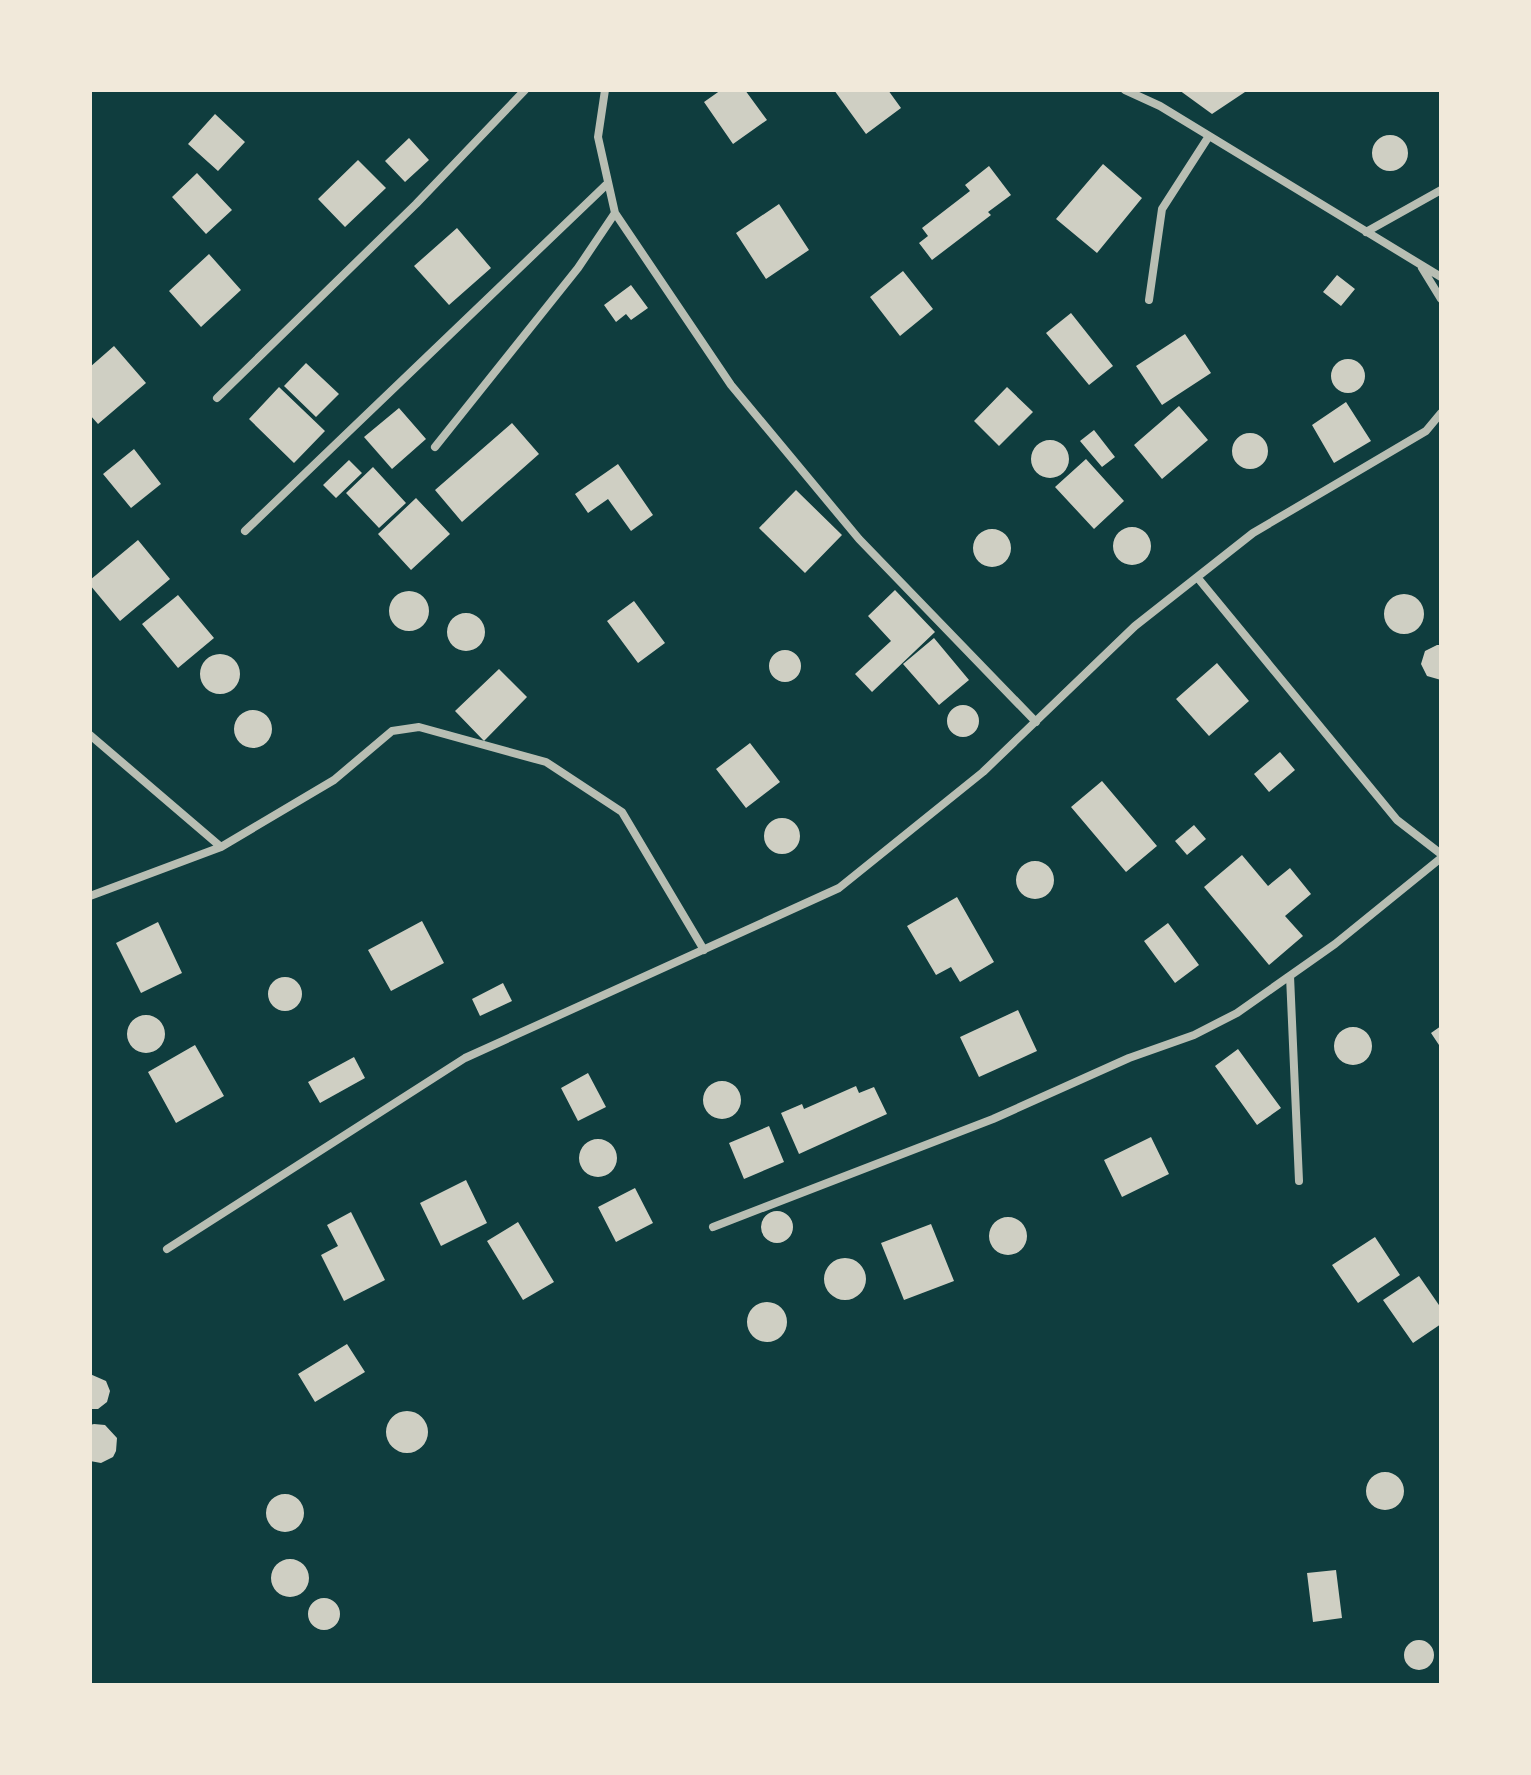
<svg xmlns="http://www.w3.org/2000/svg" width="1531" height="1775" viewBox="0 0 1531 1775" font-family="'Fira Sans Condensed',sans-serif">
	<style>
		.building { fill: #cfcfc3 }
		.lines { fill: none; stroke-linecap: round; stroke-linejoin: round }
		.minor { stroke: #b8beb3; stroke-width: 8 }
	</style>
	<rect width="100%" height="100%" fill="#0f3d3e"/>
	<!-- building -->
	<path class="building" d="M721,90H745L767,120L733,144L704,102Z
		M834,90H888L901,108L866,134Z
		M1179,90H1248L1212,114Z
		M215,114L245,142L218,171L188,144Z
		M1372 153a18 18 0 1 1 36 0a18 18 0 1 1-36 0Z
		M409,138L429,160L405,182L385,161Z
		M358,160L386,188L345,227L318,199Z
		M1103,164L1142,198L1097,253L1056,219Z
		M989,166L1011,195L988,212L991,215L932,260L919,243L928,236L922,228L970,191L965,185Z
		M197,173L232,210L206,234L172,197Z
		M779,204L809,250L766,279L736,233Z
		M457,228L491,268L449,305L414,266Z
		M209,254L241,290L201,327L169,291Z
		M903,271L933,309L900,336L870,297Z
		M1337,275L1355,289L1341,306L1323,292Z
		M631,285L648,308L631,320L626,314L616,322L604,305Z
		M1071,313L1113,366L1089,385L1046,333Z
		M1185,334L1211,373L1162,405L1136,366Z
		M114,346L146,383L98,424L90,415V367Z
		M1331 376a17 17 0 1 1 34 0a17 17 0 1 1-34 0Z
		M306,363L339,394L316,417L284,386Z
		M279,387L325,431L294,463L249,419Z
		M1007,387L1033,412L999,446L974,421Z
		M1346,402L1371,441L1334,463L1312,425Z
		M1179,406L1208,440L1162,479L1134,445Z
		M399,408L426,439L392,469L364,437Z
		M512,423L539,454L462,522L435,490Z
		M1094,430L1115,457L1102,467L1080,441Z
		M1232 451a18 18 0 1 1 36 0a18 18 0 1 1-36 0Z
		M1031 459a19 19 0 1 1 38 0a19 19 0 1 1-38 0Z
		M134,449L161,484L131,508L103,474Z
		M1086,459L1124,501L1094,529L1055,487Z
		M349,460L362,473L336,498L323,485Z
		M618,464L653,515L631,531L608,499L588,513L575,494Z
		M373,467L406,503L379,528L346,493Z
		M796,490L842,535L805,573L759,528Z
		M416,498L450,534L411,570L378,534Z
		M1113 546a19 19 0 1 1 38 0a19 19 0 1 1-38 0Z
		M973 548a19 19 0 1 1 38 0a19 19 0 1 1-38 0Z
		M138,540L170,579L120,621L90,585V580Z
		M895,590L935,632L872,692L855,674L891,641L868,616Z
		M389 611a20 20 0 1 1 40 0a20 20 0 1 1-40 0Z
		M1384 614a20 20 0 1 1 40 0a20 20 0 1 1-40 0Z
		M178,595L214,638L178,668L142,624Z
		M634,601L665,643L638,663L607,621Z
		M447 632a19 19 0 1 1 38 0a19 19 0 1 1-38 0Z
		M934,638L969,680L939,705L903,664Z
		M1437,645H1441V680L1427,676L1421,664L1425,651Z
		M769 666a16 16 0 1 1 32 0a16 16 0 1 1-32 0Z
		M200 674a20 20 0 1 1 40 0a20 20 0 1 1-40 0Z
		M1217,663L1249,701L1209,736L1176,699Z
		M499,669L527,697L484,741L455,711Z
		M947 721a16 16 0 1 1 32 0a16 16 0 1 1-32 0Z
		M234 729a19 19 0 1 1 38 0a19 19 0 1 1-38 0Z
		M750,743L780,782L746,808L716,769Z
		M1280,752L1295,770L1269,792L1254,774Z
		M1102,781L1157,846L1126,872L1071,807Z
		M764 836a18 18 0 1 1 36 0a18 18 0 1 1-36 0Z
		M1194,825L1206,839L1187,855L1175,841Z
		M1242,855L1268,886L1290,868L1311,894L1285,916L1303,936L1269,965L1204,887Z
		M1016 880a19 19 0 1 1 38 0a19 19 0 1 1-38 0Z
		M957,897L994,962L960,982L951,967L936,975L907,926Z
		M422,921L444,963L391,991L368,950Z
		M158,922L182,973L141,993L116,943Z
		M1168,923L1199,965L1175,983L1144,941Z
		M268 994a17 17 0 1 1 34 0a17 17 0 1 1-34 0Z
		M503,983L512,1001L480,1016L472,999Z
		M1018,1010L1037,1051L979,1077L960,1037Z
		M127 1034a19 19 0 1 1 38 0a19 19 0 1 1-38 0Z
		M1441,1026V1048L1431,1033Z
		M1334 1046a19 19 0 1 1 38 0a19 19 0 1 1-38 0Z
		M195,1045L224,1096L176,1123L148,1072Z
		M1238,1049L1281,1108L1257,1125L1215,1066Z
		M354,1057L365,1078L320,1103L308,1082Z
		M588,1073L606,1107L578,1121L561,1088Z
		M703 1100a19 19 0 1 1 38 0a19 19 0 1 1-38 0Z
		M856,1086L859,1093L874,1087L887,1114L799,1154L781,1113L802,1104L804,1109Z
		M769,1126L784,1162L744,1179L729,1143Z
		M1151,1137L1169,1174L1122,1197L1104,1160Z
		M579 1158a19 19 0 1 1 38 0a19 19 0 1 1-38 0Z
		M466,1180L487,1223L441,1246L420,1203Z
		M635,1188L653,1223L616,1242L598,1207Z
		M761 1227a16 16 0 1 1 32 0a16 16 0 1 1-32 0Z
		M351,1212L385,1280L344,1301L321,1255L338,1246L327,1225Z
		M989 1236a19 19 0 1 1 38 0a19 19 0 1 1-38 0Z
		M518,1222L554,1282L523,1300L487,1241Z
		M931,1224L954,1281L904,1300L881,1243Z
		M1375,1237L1400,1275L1358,1303L1332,1265Z
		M824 1279a21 21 0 1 1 42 0a21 21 0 1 1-42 0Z
		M1419,1276L1441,1308V1324L1413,1343L1383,1300Z
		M747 1322a20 20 0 1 1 40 0a20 20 0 1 1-40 0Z
		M347,1344L365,1372L315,1402L298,1374Z
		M90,1374L106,1381L110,1391L107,1402L98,1409H90Z
		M386 1432a21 21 0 1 1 42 0a21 21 0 1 1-42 0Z
		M94,1424L105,1425L117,1438L116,1451L113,1457L101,1463L90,1461V1425Z
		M1366 1491a19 19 0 1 1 38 0a19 19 0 1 1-38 0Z
		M266 1513a19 19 0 1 1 38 0a19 19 0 1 1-38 0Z
		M271 1578a19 19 0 1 1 38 0a19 19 0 1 1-38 0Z
		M1336,1570L1342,1618L1313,1622L1307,1573Z
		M308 1614a16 16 0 1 1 32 0a16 16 0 1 1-32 0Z
		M1404 1655a15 15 0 1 1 30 0a15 15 0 1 1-30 0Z"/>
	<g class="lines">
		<!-- minor -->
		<path class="minor" d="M605,90L598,137L615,213L731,385L859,539L1036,722
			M1125,90L1160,106L1441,277
			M1366,232L1441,190
			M1422,268L1441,299
			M1149,300L1162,209L1209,136
			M217,398L416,204L525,90
			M435,447L578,268L615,213
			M245,531L606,185
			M1197,577L1397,820L1441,854
			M90,735L221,847
			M90,896L221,847L334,780L392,731L419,727L546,762L622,812L704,950
			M1290,976L1299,1181
			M713,1227L993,1119L1129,1058L1194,1035L1237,1013L1335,944L1441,858
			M167,1249L465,1058L839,888L983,772L1135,626L1253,533L1426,431L1441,413"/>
	</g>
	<!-- border -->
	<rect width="1531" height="1775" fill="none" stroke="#f1e9da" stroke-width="184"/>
</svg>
